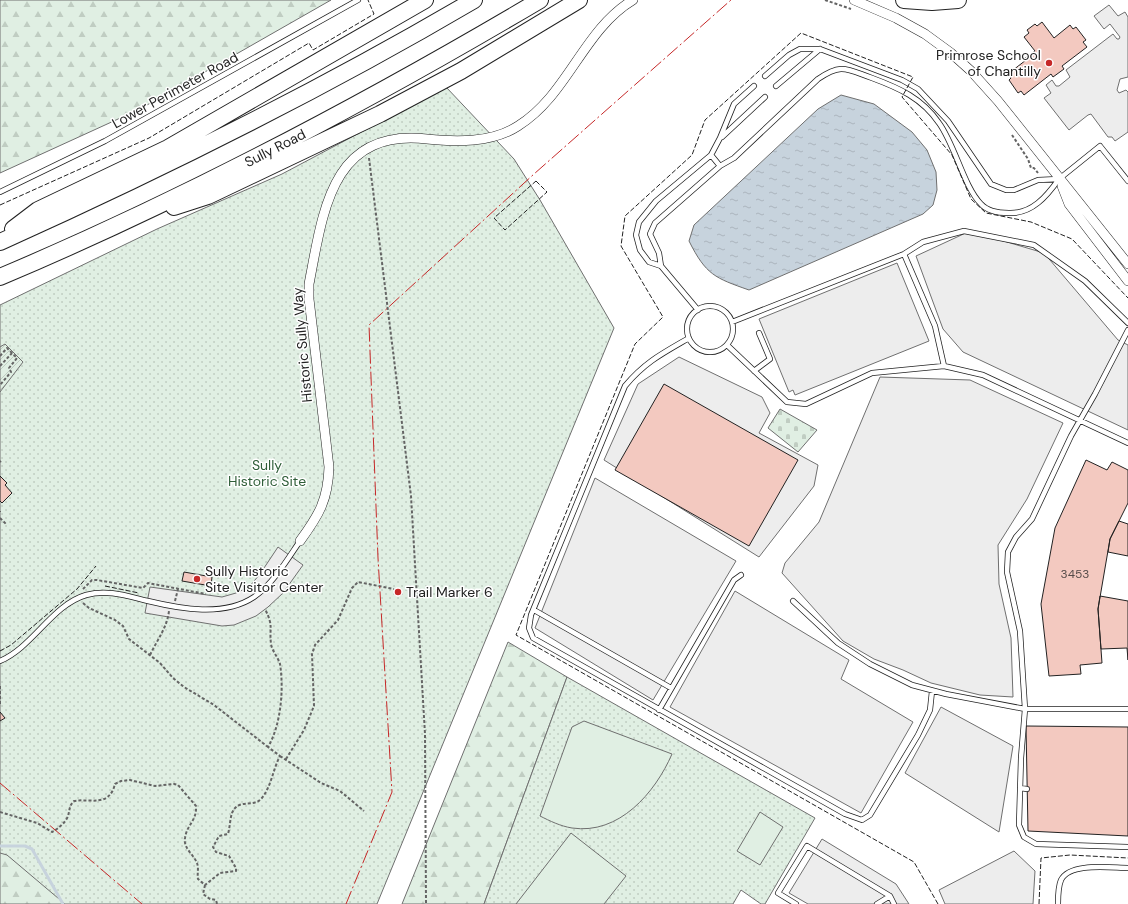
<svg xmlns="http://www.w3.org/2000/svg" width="1128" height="904" viewBox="0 0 1128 904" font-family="'DM Sans',sans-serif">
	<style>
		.forest { fill: url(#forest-firs); stroke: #6f6f6f }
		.cemetery { fill: url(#cemetery-stones); stroke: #6f6f6f }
		.park { fill: url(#park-dots); stroke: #6f6f6f }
		.garden { fill: url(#garden-furrows); stroke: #6f6f6f }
		.pitch { fill: #e0efe3; stroke: #6f6f6f }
		.parking { fill: #ededed; stroke: #6f6f6f }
		.water { fill: url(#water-ripples); stroke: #6f6f6f }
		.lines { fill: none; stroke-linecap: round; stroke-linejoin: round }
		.stream { stroke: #c7d3dd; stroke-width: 3 }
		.building { fill: #f3c9c0; stroke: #222 }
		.service-casing { stroke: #222; stroke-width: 6 }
		.minor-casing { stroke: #222; stroke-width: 10 }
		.motorway-casing { stroke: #222; stroke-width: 18 }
		.path { stroke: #646464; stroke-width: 2; stroke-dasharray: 3 2; stroke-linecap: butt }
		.service { stroke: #fff; stroke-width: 4.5 }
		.minor { stroke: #fff; stroke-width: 9 }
		.motorway { stroke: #fff; stroke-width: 16 }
		.fence { stroke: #222; stroke-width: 1; stroke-dasharray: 5 2; stroke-linecap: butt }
		.power { stroke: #c62828; stroke-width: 1; stroke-dasharray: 14 3 2 3; stroke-linecap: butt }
		.poi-dot { fill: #c62828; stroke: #fff; stroke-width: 1.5 }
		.labels { text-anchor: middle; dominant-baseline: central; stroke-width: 3; stroke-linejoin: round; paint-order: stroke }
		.number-label { font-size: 12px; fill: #564c4a }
		.poi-label { font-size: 14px; fill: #222; stroke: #fff; text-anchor: start }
		.street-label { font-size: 14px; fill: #222; stroke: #fff }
		.park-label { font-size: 14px; fill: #2f5e38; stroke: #fff }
	</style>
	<defs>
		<pattern id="forest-firs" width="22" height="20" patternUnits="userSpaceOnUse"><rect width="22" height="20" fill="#e0efe3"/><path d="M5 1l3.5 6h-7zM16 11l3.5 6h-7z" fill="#c0cdc2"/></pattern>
		<pattern id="cemetery-stones" width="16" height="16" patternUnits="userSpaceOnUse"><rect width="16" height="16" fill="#e0efe3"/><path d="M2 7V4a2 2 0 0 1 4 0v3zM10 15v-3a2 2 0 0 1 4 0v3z" fill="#c0cdc2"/></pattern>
		<pattern id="park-dots" width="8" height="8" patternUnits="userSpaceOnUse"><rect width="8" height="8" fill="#e0efe3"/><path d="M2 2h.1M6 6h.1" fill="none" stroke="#c0cdc2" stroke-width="1.8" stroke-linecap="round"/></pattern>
		<pattern id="garden-furrows" width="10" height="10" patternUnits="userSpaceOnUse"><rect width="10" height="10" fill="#e0efe3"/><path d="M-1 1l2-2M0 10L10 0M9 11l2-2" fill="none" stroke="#c0cdc2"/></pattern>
		<pattern id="water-ripples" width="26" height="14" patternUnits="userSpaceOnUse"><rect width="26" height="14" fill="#c7d3dd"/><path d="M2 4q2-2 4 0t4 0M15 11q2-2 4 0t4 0" fill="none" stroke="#abb5bd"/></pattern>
	</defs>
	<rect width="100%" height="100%" fill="#fff"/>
	<!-- forest -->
	<path class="forest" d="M0,0H331L140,109L0,173Z
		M508,642L567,677L484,904H402Z
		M0,802L116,904H0Z"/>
	<!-- cemetery -->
	<path class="cemetery" d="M780,409L817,430L798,452L768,428Z"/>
	<!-- park -->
	<path class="park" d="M446,87L514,159L540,200L614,328L377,904H65L7,855L0,853V305L157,229L282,174Z
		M567,677L815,818L765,904H761L741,890L733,904H484Z"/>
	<!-- garden -->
	<path class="garden" d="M5,344L23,362L0,392V347Z"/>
	<!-- pitch -->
	<path class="pitch" d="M584,721L672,754C655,793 619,835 572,828C560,826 550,821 540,816L572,727Z
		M760,812L783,827L760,865L737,851Z
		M571,833L626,876L604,904H516Z"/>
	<!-- parking -->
	<path class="parking" d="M1109,5L1118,16L1125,12L1128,17V77L1120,79L1117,90L1119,93L1126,90L1128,92V132L1115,141L1112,137H1108L1091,114L1088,115L1069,130L1044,98L1051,93L1046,85L1052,80L1056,86H1059L1070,77L1066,70L1113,34L1117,39H1119L1120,37L1110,24L1104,29L1094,16Z
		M970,231L1044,253L1118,340L1128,345V430L963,352L943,329L916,256Z
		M897,263L929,341L795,395L793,390L789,392L759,319Z
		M679,357L762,397L770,413L759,433L818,465L814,486L759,557L604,460L638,384Z
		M880,377L970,380L1063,423L1027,499L998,545L999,584L1011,638L1013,697L980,695L931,683L903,670L874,659L843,641L782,573L785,563L819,522Z
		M595,478L736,561L653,700L535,628Z
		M278,547L303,565L283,593L268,607L256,616L234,625L222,626L145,613L150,587L222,597L236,593L249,587L260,574Z
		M735,591L849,660L841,679L913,722L861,813L670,707Z
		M941,707L1013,746L999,832L905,773Z
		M822,839L896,884L909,904H808L789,893Z
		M1014,851L1035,871L1033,904H945L939,890Z"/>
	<!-- water -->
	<path class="water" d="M841,95L874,104L912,132L927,150L936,172L937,190L933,205L923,214L749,290C715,278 706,275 689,241L694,225L818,109Z"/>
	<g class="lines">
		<!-- stream -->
		<path class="stream" d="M0,846H25L32,849L63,904"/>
	</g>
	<!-- building -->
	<path class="building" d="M1042,22L1054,38L1070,25L1073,29L1076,27L1086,40L1083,42L1087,47L1062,66L1064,69L1053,77L1051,74L1024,95L1021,91L1018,93L1009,80L1011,78L1008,74L1026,60L1025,58L1035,51L1024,37L1029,33L1027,30L1035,24L1037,26Z
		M664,384L798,460L749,546L615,470Z
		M1086,460L1107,470L1112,462L1128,470V503L1110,539L1098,609L1102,663L1080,665L1081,674L1049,676L1041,604L1055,528Z
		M0,476L7,483L5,485L12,493L2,503L0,501Z
		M1119,521L1128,524V556L1108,552L1110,539Z
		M184,572L212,577L211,586L182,581Z
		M1100,596L1128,601V660L1127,648L1101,649L1098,609Z
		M0,712L5,718L0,721Z
		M1026,726L1128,727V836L1028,831Z"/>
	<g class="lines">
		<!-- service casing -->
		<g class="service-casing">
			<path id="service" d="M776,86L820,49
				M722,137L765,97
				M711,155L720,166
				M1059,179L1100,146L1128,181
				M0,192L105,141L358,0
				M904,254L935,326L944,366L983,375L1128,443
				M661,266L659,253L650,234L655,223L720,166L734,158L818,79C842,63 846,69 872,78C899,88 922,98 939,123C955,145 964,187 981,204C988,212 999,213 1009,213C1032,214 1047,196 1059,179L1038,180L1014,190H1006L991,184L948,121L918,89L902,80L820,49H800L789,55L765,76
				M687 329a23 23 0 1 1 46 0a23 23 0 1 1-46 0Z
				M698,310L661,266L649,262L640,250L636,235L639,222L656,201L711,155L720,138L734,104L754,86
				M732,322L904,254L923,242L964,231L1034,245L1085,281L1128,323
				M1128,330L1095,394L1071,436L1032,519L1016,537L1008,552L1007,572L1020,631L1025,709H1128
				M689,338C663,353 645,362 625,386L531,615L529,628L533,638L845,814L862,820L870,815L918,735L930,710L932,691
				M727,345L787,402L806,404L872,373L944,366
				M754,371L770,359L759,333
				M793,601L838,643L870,664L912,685L946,694L1025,709L1021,758L1019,825L1024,837L1036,844L1128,847
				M534,610L671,688
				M0,661C33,647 52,605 86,595C108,589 127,596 148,601C181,609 224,617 254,597C273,584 287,560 300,541
				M659,710L734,580L741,575
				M1020,788L1027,789
				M796,904L778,893L807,846L890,896L894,904
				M877,904L890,896
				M1058,904C1058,896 1058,887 1061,880C1070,862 1111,868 1128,868"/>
		</g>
		<!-- minor casing -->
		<g class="minor-casing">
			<path id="minor" d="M854,0L896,18L925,34L951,53L971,71L998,101L1128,264
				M1062,186L1069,204L1128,281
				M300,541C319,515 328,500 329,467L309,299V284C323,212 331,128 427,139C456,142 492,143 518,126C568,95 583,30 633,0"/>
		</g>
		<!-- motorway casing -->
		<g class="motorway-casing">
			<path id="motorway" d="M904,0L932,2L958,0
				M174,207L208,196L380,114L461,71L579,0
				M13,229L38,210L168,148L425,0
				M0,242C162,169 321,90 474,0
				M0,277C187,198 366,103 540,0"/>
		</g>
		<!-- path -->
		<path class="path" d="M825,0L851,9
			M1012,135L1028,159L1031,168H1034L1038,173
			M369,158L411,496L425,734L426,904
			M0,356L7,348L17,358L9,368L11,372L0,385
			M0,366L12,353
			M0,462L1,461
			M0,511V512
			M0,518L7,525
			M83,589L92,580H97L143,588L148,583L206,594
			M175,601L178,589
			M83,603L89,608L115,620L123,626L129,639L160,663L173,678L184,687L214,705L268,747
			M150,655C157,640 167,628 169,611
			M0,686V706
			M280,756L321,783L340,791L364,811
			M286,759L304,730L314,706L312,654L315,645L338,620L352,588L358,582L394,589
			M0,812L37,823L52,832C58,829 66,822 68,816C70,809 69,806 74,801C90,798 109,808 115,784L121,781L130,780L155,786L174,784L178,785L196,806C197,821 187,824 185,838C183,848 194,855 197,863C199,868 197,874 198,879L205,885L220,873L236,871V868L229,856L216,852L213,847L219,836L228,834C230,827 230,819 232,813C238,798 252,808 261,799C271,788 273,769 280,756L268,747C281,725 284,689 280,664C278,657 272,651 271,644C269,627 274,627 265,609
			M205,885L203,894L210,899L216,900L217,904"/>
		<!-- service -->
		<use href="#service" class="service"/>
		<!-- minor -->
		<use href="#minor" class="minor"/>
		<!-- motorway -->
		<use href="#motorway" class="motorway"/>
		<!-- fence -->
		<path class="fence" d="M536,181L547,192L505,230L494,218Z
			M0,205L149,138L309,43L313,50L374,14L368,0
			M105,586L139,593
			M0,651L11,645L77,589L96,566
			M938,904L914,862L516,635L635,344L663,317L621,246L625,216L692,155L705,120L801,33L913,77L902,97L952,155L971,199L986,213L1031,222L1072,239L1128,298
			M1039,904L1041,858L1070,855L1128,858"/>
		<!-- power -->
		<path class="power" d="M0,783L142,904
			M346,904L392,792L378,558L369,325L534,174L731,0"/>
	</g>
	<!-- markers -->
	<g class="poi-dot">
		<circle cx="1049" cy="63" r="4"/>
		<circle cx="197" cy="579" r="4"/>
		<circle cx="398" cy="592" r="4"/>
	</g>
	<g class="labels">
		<!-- number labels -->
		<g class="number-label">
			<text x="1075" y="574">3453</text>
		</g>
		<!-- poi labels -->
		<g class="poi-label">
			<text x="1041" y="55" text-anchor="end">Primrose School<tspan x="1041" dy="16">of Chantilly</tspan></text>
			<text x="205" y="571">Sully Historic<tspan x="205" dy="16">Site Visitor Center</tspan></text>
			<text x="406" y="592">Trail Marker 6</text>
		</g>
		<!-- street labels -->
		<g class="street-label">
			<text transform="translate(175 90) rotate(-29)">Lower Perimeter Road</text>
			<text transform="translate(275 148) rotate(-27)">Sully Road</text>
			<text transform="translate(302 345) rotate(-95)">Historic Sully Way</text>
		</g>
		<!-- park labels -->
		<g class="park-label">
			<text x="267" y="465">Sully<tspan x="267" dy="16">Historic Site</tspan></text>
		</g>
	</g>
</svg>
